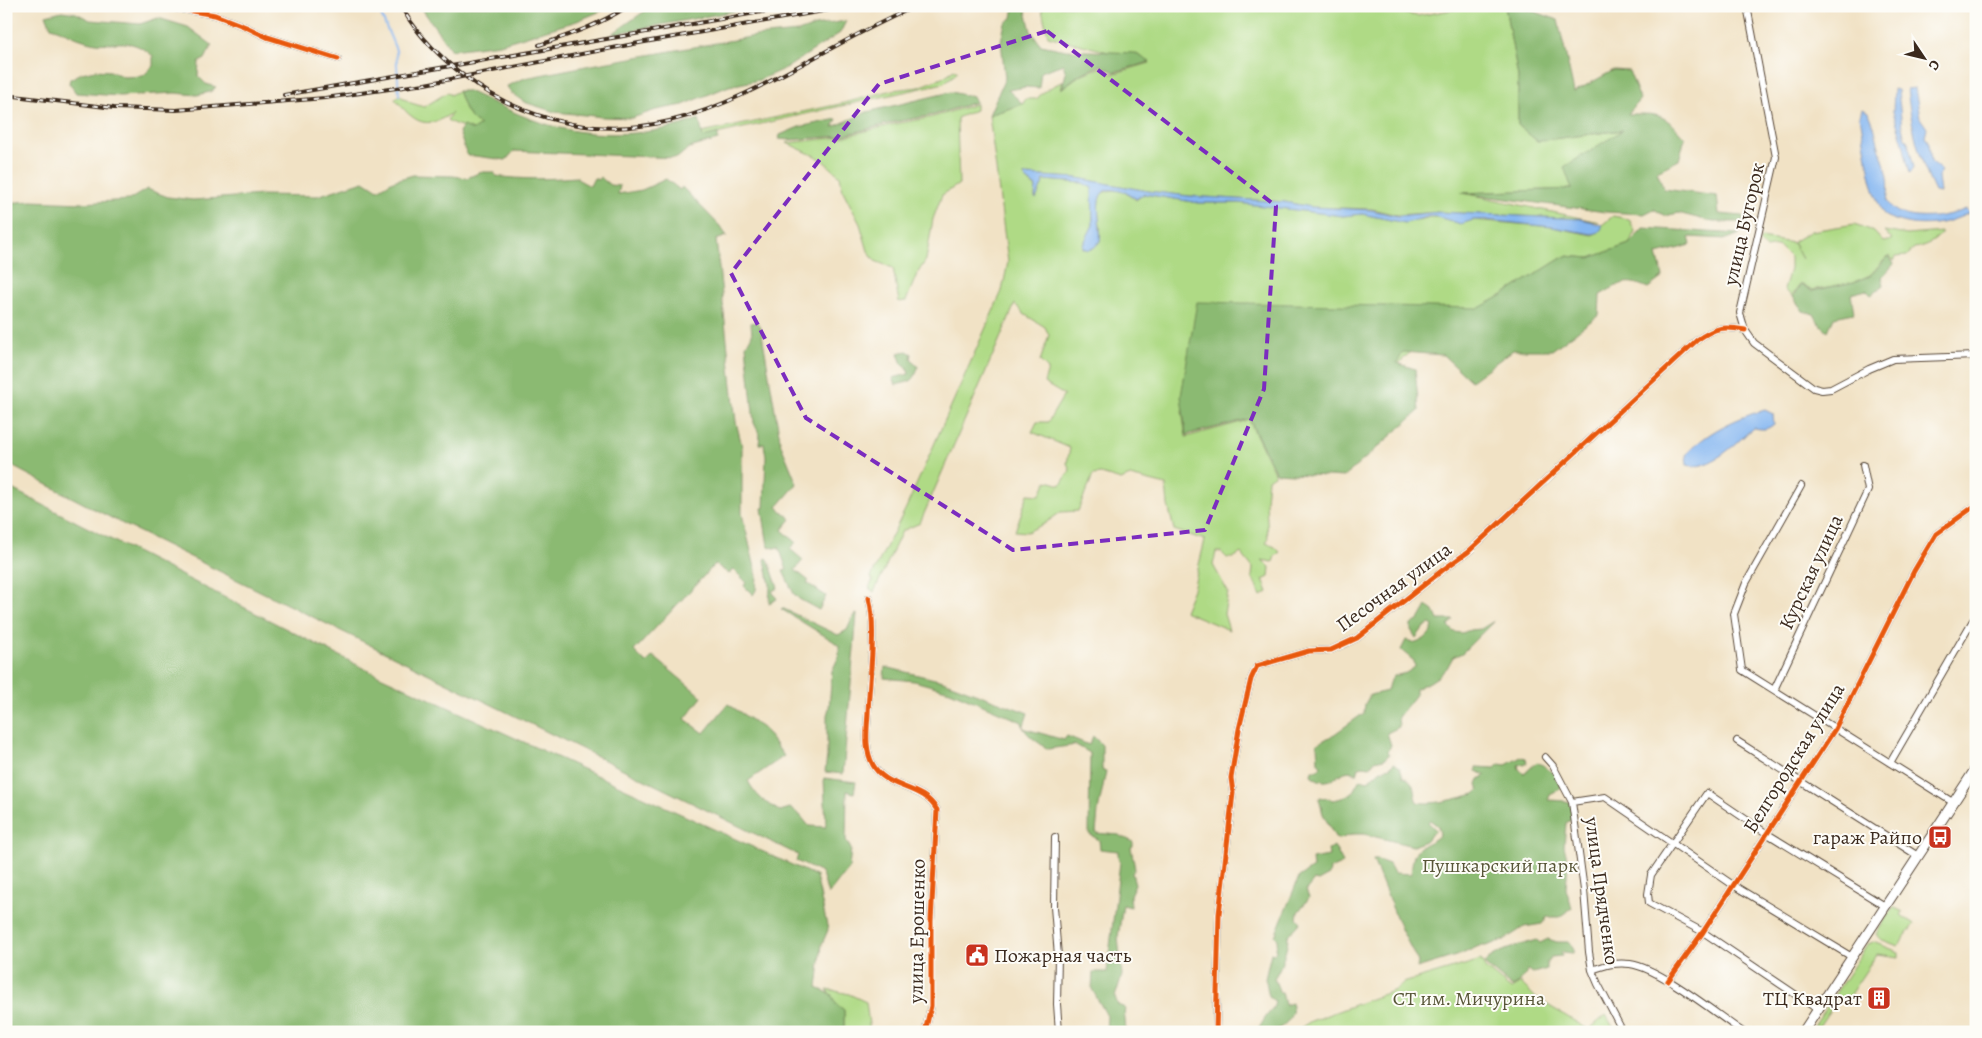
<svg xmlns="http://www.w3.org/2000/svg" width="1982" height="1038" viewBox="0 0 1982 1038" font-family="Alegreya,serif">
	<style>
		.green { fill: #afda85; stroke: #758252; fill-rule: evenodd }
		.forest { fill: #8bba72; stroke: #637248 }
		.water { fill: #84b6f1; stroke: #607088 }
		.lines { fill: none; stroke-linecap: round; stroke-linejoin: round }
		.stream { stroke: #84b6f1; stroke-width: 2 }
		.street-casing { stroke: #564637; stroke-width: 8 }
		.secondary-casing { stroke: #564637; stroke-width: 11 }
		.street { stroke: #fff; stroke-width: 6 }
		.secondary { stroke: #fff; stroke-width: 9 }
		.rail-casing { stroke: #3b2a1e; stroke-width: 4 }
		.rail { stroke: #fdfcf7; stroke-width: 2; stroke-dasharray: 5.5; stroke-linecap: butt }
		.cycleway-casing { stroke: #fdfcf7; stroke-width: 8 }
		.cycleway { stroke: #e8590c; stroke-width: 5 }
		.marked { fill: none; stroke: #7b2cbf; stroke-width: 4; stroke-dasharray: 10 6; stroke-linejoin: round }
		.labels { text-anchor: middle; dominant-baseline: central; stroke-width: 4; stroke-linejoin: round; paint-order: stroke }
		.street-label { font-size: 20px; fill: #3b2a1e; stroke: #fdfcf7 }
		.poi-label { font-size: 20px; fill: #3b2a1e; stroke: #fdfcf7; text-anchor: end }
		.park-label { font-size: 20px; fill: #585638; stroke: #fdfcf7 }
	</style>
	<rect width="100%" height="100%" fill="#fdfcf7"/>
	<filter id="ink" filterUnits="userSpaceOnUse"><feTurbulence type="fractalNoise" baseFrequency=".02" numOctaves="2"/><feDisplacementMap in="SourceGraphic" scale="10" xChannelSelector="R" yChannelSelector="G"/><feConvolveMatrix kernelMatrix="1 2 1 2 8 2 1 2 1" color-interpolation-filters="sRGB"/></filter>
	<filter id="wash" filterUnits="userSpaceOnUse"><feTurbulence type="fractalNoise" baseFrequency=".0096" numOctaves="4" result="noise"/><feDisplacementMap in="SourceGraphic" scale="20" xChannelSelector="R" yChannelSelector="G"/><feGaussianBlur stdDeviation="1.12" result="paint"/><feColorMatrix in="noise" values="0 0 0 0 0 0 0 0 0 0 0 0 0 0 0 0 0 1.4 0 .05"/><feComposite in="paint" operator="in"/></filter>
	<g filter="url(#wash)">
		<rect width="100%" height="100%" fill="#f1e2c5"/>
		<!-- green -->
		<path class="green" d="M1041,6H1367L1417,16L1474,6H1505L1518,77V125L1537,141L1625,130L1572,189L1464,193L1599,222L1582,219L1439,212L1397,215L1372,209L1311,207L1285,202L1189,196L1148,191L1077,178L1024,175L1026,179L1036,188L1035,197L1036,199L1044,180L1083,183L1092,188L1093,225L1083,245V248C1091,252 1095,247 1100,241C1103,226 1094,209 1101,194C1113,187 1126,190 1136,200L1144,194L1199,203H1239L1343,216L1362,214L1405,223L1431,217H1438L1461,224L1473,220L1552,227L1592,235L1599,232L1602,225L1613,216L1629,219L1635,231L1629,244L1590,258L1566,256L1560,259L1501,296L1414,348L1330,435L1250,422L1275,474L1268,479L1266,501L1268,540L1266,543L1275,547L1280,552L1275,556L1273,562L1262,560L1270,567L1269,577L1263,580L1268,592L1261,596L1252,577L1253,568L1241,553L1233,558H1227L1221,552H1216L1213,565L1228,592L1224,614L1229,630L1184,611L1193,589L1205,540L1174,530L1168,505L1166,485L1130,476L1121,480L1101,474L1093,475L1078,511L1061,512L1044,524L1027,532L1015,531L1028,494L1040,495L1047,481L1061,485L1070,470L1067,463L1070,448L1032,432L1037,422H1048L1064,395L1044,383L1048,369L1040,361L1049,335L1045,327L1024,314L1015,304L920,523L902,531L874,592L869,588L873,580L871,577L906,508L1002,291L1008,262L989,115L1023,104L1025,99H1037C1043,90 1054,86 1063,81L1061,89L1080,75L1101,67L1112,74L1150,63L1048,36ZM1182,411L1245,421L1186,437Z
			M954,70L958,72L944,83L703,137L702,133L840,104L893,90L919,87L942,78Z
			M458,91C465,107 464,115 480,125L473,130C464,126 456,126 447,120L452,113C425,131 414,122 395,99L399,95L411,103L424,107L448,92L450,95Z
			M976,104V110L957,118L959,184L942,195L933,219L926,260L917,274L906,301L899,302L893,268L875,261L868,251L860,224L843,191L840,176L821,159L787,143L841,137L895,124L933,117Z
			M1855,224L1874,232L1883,242L1892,240L1884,231L1907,235L1942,232C1936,241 1925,247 1914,248L1907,256L1896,257L1894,261L1889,255L1870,275L1854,282L1812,290L1801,283L1792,296L1784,290L1790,269V257L1779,246L1766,248L1759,242L1761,238L1793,243L1802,259L1793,242L1811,231Z
			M1893,907L1903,912L1901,915L1914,924L1898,946L1880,939L1876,934Z
			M1873,942L1899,952V957L1877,954L1845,1002H1842L1835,998V994L1868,944Z
			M1481,960L1485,968L1511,989L1521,983L1536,998L1591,1031L1592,1027L1606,1015L1616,1032H1294L1311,1021L1395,990L1403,983Z
			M827,989L849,994L866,1002L870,1032H844V1010L836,1004Z
			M1830,1003L1834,1004L1815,1032H1810Z"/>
		<!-- forest -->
		<path class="forest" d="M420,6H613L577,21L500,44L451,50Z
			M652,6H762L612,34Z
			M1014,6H1029L1026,11L1031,31L1041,45L1066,50L1135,53L1150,62L1114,72L1101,65L1080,74L1062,88L1066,73L1063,64L1041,72L1039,88L1026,87L1008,90L1023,104L989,115L1005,78L1001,41L1005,23L1012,18Z
			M1505,6H1519L1558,20L1574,92L1614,70L1629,71L1640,99L1628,114C1660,114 1663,113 1685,138L1679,160L1657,171L1664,189L1717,196L1719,214L1743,216V222H1713L1678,213L1665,216L1654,209L1644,214L1606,212L1461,193L1572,189L1564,167L1623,130L1537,141L1518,125V77Z
			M62,11L76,13L90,20L140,24L158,18L188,27L212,45L205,59L199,62L198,76L206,84L216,87L210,92L197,95L175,93L120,96L76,93L69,83L70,79L82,73L95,70L110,71L124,77L143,76L153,66V56C127,33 113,49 87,41C74,38 63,30 51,27L46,15Z
			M846,21L840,33L788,67L759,80L729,86L683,105L656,110L632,118L604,117L555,112L524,102L510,92L507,86L525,78L586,66L756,36L798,32L815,26Z
			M458,91H468C494,103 521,117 549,125C594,139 655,136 699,119L703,137L718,133V140L689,148L677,158L514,151L506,160L467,155L459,132L463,126L473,130L480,125C464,115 465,107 458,91Z
			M951,92L973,97L976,102L934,115L895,122L840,136L790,140L779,139L780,135L799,127L837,119L833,127L867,112Z
			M481,172H494L496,176C523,180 550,179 577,177V179L590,186L594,178L598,180L600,177L610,185L620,186L618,194L642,190L666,179L680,190L682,187L719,225L727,236L716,240L736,422L742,446V514L757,576L756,590L753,595L744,586L746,582L733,569L729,574L715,564L634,651L646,663L653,656L702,697L685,719L704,733L728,704L763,728L784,756L748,781C756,796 765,803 780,811L790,808L800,815L809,826L826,827L824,778L856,782L854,793L847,791L846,840L851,849L849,868L828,895L822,873L796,861L798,855L121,523L6,463V203L31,201L83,203L129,200L147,189L168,197L193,200L262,195L317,196L364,181L378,190L393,181L413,175L453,176L467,178Z
			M1643,228L1740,234L1727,239L1689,237L1691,245L1657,254L1663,277L1648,288C1625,278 1622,283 1600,295L1599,315L1552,350H1513L1471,381L1443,355L1403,352L1397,363L1415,369L1419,411L1344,477L1276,473L1249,419L1186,435L1181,396L1197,302L1479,308L1501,296L1560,259L1566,256L1590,258L1629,244Z
			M1889,256L1894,264L1882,277L1884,285L1871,295L1866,290L1851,294L1854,313L1834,317L1828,331L1819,323L1814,314L1803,311L1793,297L1801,284L1812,291L1854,282L1870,276Z
			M757,322L761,328L781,445L797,484L777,507L791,519L782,530L796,542L790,549L803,560L795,570L809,581L807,583L826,596L819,610L799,599L794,594L783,571L787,570L779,547L774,548L768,546L762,508H764L766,457L764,444H759L760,435L754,423L746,346L752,335L751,323Z
			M907,351L912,354L911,358L918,367C914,383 911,381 896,385L893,378L909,374L907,368L902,364L898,353Z
			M6,486L369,671L816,876L828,930L822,944L817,988L831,994L836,1004L844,1010V1032H6Z
			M766,558L768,559L778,588L772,591L777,599L769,603L770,585L765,560Z
			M1427,606L1434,611L1438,620H1453L1448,626L1454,632L1462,633L1470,630L1481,629L1494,621L1462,653L1453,657L1447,668L1439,676L1430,682L1415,689V696L1398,717L1399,727L1387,733L1391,745L1388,751L1389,755L1384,759L1374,761L1370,767L1364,766L1359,767L1357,774C1340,762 1333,794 1311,775L1312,770H1318L1321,766L1318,762L1317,744L1333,735L1364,713L1365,704L1370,695L1387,691L1389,683L1394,676L1406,673L1415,667L1414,661L1401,650L1406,640L1416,643C1424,640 1431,635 1433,626L1430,624L1424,627L1416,638L1411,630V625L1419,620Z
			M782,608L838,635L847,630L854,615L857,614L843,774L825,772L827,756V715L829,708L832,671L839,656V646L833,641L781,609Z
			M885,667L943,681L1028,713L1023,728L1064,740L1067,736L1089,745L1093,736L1102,745V770L1106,771L1098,811L1096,833L1119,835L1133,842V846L1131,847L1135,869L1132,873L1135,884L1130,895L1131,907L1123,905L1118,937L1122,975L1115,997L1118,1005L1125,1008C1123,1016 1127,1023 1125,1032H1106L1107,1016L1092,989L1093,972H1107L1120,862L1118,857V851L1100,849L1099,840L1089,834L1090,753L1076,745L1048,749C1038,742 1023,734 1022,722L950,691L914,681L884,678Z
			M1521,757L1526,758L1527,763L1518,765L1519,769L1524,774L1537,762C1545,765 1548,771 1555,773L1562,788L1550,794L1548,800L1566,801L1571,803L1572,819L1566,823L1564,846L1568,863L1566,889L1572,908L1559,917H1547L1542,924L1524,927L1504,940L1486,946H1479L1462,954L1417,968L1418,962L1401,929L1373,860H1378L1389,864L1394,873L1411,874C1412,866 1412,857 1417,850C1423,843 1435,842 1440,834L1438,826L1430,820L1428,822L1436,830L1425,841L1413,846L1364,834H1353L1340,839L1335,837L1323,814L1319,799L1320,797L1334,800L1342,798L1352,793L1360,779L1368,781L1381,770L1390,767L1394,763L1400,767L1403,777C1417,781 1412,792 1417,802C1432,806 1459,798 1475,794L1479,790L1477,784L1479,779H1482L1486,775L1476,771V767L1495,768L1499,764L1506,765Z
			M1334,846L1343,863L1330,869L1329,875L1318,881L1314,880L1306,890L1309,898L1298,912L1297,918L1301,922L1288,936C1288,947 1281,969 1274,978L1280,993L1282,992L1285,1005L1292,1003C1295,1016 1285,1027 1273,1031C1268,1033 1261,1032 1255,1032C1261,1027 1262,1022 1266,1017C1270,1011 1274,1009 1275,1001C1265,997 1269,987 1265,979L1271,953H1275L1278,939L1275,936L1299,877L1313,868L1312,859L1329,856L1328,850Z
			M1548,939L1557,942H1569L1574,950L1573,953L1563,952L1561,953L1562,956L1551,957L1547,962V969L1533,973L1528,970L1518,984L1512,987L1484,964C1490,952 1525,944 1537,940L1540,943Z"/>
		<!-- water -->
		<path class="water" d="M1915,88L1920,118L1927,128L1925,136L1929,143L1931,162L1942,171L1938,176L1940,193L1935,192C1919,161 1911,123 1907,89Z
			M1894,89L1898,90L1902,127L1905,138L1908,142L1914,168L1910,174L1902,139L1893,112Z
			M1862,109L1868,112C1875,124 1876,137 1880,150C1887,173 1891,176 1887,201C1899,225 1946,218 1966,209L1969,213C1943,227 1912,229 1885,216C1870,194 1865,143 1860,116Z
			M1024,175L1077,178L1148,191L1189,196L1285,202L1311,207L1372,210L1397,216L1439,212L1582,219L1602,225V228L1599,232L1592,234L1552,227L1485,220H1473L1461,224L1438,217L1431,216L1405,223L1362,214L1343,216L1239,203H1199L1144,194L1136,199C1129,193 1125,192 1115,190C1088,185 1103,227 1100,241C1095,247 1091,252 1083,248V245L1093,225L1092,188L1083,183L1044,180L1036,199L1035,197L1036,187L1026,179Z
			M1765,410L1773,414L1774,424C1766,431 1762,429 1753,428C1737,442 1710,472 1687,465L1686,455C1704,433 1738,417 1765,410Z"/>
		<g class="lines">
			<!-- stream -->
			<path class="stream" d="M375,6L379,10L396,50L399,95"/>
		</g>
	</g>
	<g filter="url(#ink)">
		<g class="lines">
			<!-- street casing -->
			<g class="street-casing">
				<path id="street" d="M164,6L215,15L246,27L267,37L338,59
					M1747,6L1776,157L1740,313L1745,330L1754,343L1814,388L1822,390L1831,389L1869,369L1893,359L1976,356
					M1801,486L1746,583L1734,614L1742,670L1954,803
					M869,598C877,628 869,680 868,713C867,730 864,749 873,765C887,790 922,784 937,810L931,921V1006L925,1032
					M1774,690L1868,490L1863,465
					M1737,741L1918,856
					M1545,757L1553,766L1572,802L1584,890L1589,952L1592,970L1598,984L1623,1032
					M1890,763L1976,615
					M1572,802L1605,797L1733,885L1852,957
					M1055,837L1054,907L1058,956L1057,1004L1059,1032
					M1592,970C1606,965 1616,962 1630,964C1660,968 1716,1014 1743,1032
					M1668,981L1703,932L1835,729L1914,571L1936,534L1976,505
					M1817,1009L1703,932L1649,903L1648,894L1651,875L1707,793L1766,833L1885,906
					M1216,1032L1219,914L1233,793L1231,778L1239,729L1251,679L1257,666L1309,651L1331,650L1357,638L1444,569L1468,552L1697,340C1716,327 1723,326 1745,330"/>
			</g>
			<!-- secondary casing -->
			<g class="secondary-casing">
				<path id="secondary" d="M1803,1032L1976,768"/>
			</g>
			<!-- street -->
			<use href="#street" class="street"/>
			<!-- secondary -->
			<use href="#secondary" class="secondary"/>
			<!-- rail casing -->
			<g class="rail-casing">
				<path id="rail" d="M401,6C422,45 467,83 506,102C667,179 778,64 917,6
					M1972,7L1974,6
					M539,45C570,35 601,24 628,6
					M6,95L114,108L176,110L325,98L425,84L639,43L852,6
					M284,95L796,6"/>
			</g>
			<!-- rail -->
			<use href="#rail" class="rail"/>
			<!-- cycleway casing -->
			<g class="cycleway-casing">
				<path id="cycleway" d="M164,6L215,15L246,27L267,37L338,59
					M869,598C877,628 869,680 868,713C867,730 864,749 873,765C887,790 922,784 937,810L931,921V1006L925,1032
					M1668,981L1703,932L1835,729L1914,571L1936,534L1976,505
					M1216,1032L1219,914L1233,793L1231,778L1239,729L1251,679L1257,666L1309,651L1331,650L1357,638L1444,569L1468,552L1697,340C1716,327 1723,326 1745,330"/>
			</g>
			<!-- cycleway -->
			<use href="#cycleway" class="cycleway"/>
		</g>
	</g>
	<!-- marked area -->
	<path class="marked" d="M1047,31L1276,206L1264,389L1205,530L1013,550L806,418L731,273L879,84Z"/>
	<!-- icons -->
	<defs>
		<g id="bus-square" transform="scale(1.25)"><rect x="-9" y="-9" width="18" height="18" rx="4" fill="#c8321e" stroke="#fdfcf7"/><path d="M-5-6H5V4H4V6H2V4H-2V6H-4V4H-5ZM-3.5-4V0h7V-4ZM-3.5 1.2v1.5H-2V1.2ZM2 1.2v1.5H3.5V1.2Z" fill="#fff"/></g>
		<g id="civic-square" transform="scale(1.25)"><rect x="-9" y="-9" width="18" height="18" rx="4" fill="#c8321e" stroke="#fdfcf7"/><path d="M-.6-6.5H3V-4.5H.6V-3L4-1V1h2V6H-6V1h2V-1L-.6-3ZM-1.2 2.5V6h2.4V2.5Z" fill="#fff"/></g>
		<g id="building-square" transform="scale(1.25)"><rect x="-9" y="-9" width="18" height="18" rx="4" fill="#c8321e" stroke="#fdfcf7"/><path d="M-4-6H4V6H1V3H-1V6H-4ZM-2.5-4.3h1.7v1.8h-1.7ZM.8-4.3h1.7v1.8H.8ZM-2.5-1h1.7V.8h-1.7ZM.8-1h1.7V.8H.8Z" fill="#fff"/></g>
	</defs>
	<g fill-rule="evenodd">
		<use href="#bus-square" x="1940" y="837"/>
		<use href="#civic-square" x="977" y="955"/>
		<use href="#building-square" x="1879" y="998"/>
	</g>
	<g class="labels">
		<!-- street labels -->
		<g class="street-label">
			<text transform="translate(1744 224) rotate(-77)">улица Бугорок</text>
			<text transform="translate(1811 572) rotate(-65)">Курская улица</text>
			<text transform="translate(1394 587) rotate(-36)">Песочная улица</text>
			<text transform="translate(1794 758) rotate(-58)">Белгородская улица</text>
			<text transform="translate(1602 891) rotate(82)">улица Прядченко</text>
			<text transform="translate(917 931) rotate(-89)">улица Ерошенко</text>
		</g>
		<!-- poi labels -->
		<g class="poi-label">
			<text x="1922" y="837">гараж Райпо</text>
			<text x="994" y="955" text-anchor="start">Пожарная часть</text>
			<text x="1862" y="998">ТЦ Квадрат</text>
		</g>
		<!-- park labels -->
		<g class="park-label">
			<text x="1500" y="865">Пушкарский парк</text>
			<text x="1469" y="998">СТ им. Мичурина</text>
		</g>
	</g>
	<!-- margin -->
	<rect width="1982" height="1038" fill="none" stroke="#fdfcf7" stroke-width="25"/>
	<!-- north arrow -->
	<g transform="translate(1924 58) rotate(125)" stroke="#fdfcf7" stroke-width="4" paint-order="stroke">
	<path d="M0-4L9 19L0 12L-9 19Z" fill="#3b2a1e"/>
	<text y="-8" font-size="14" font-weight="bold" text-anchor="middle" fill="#3b2a1e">С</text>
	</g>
</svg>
